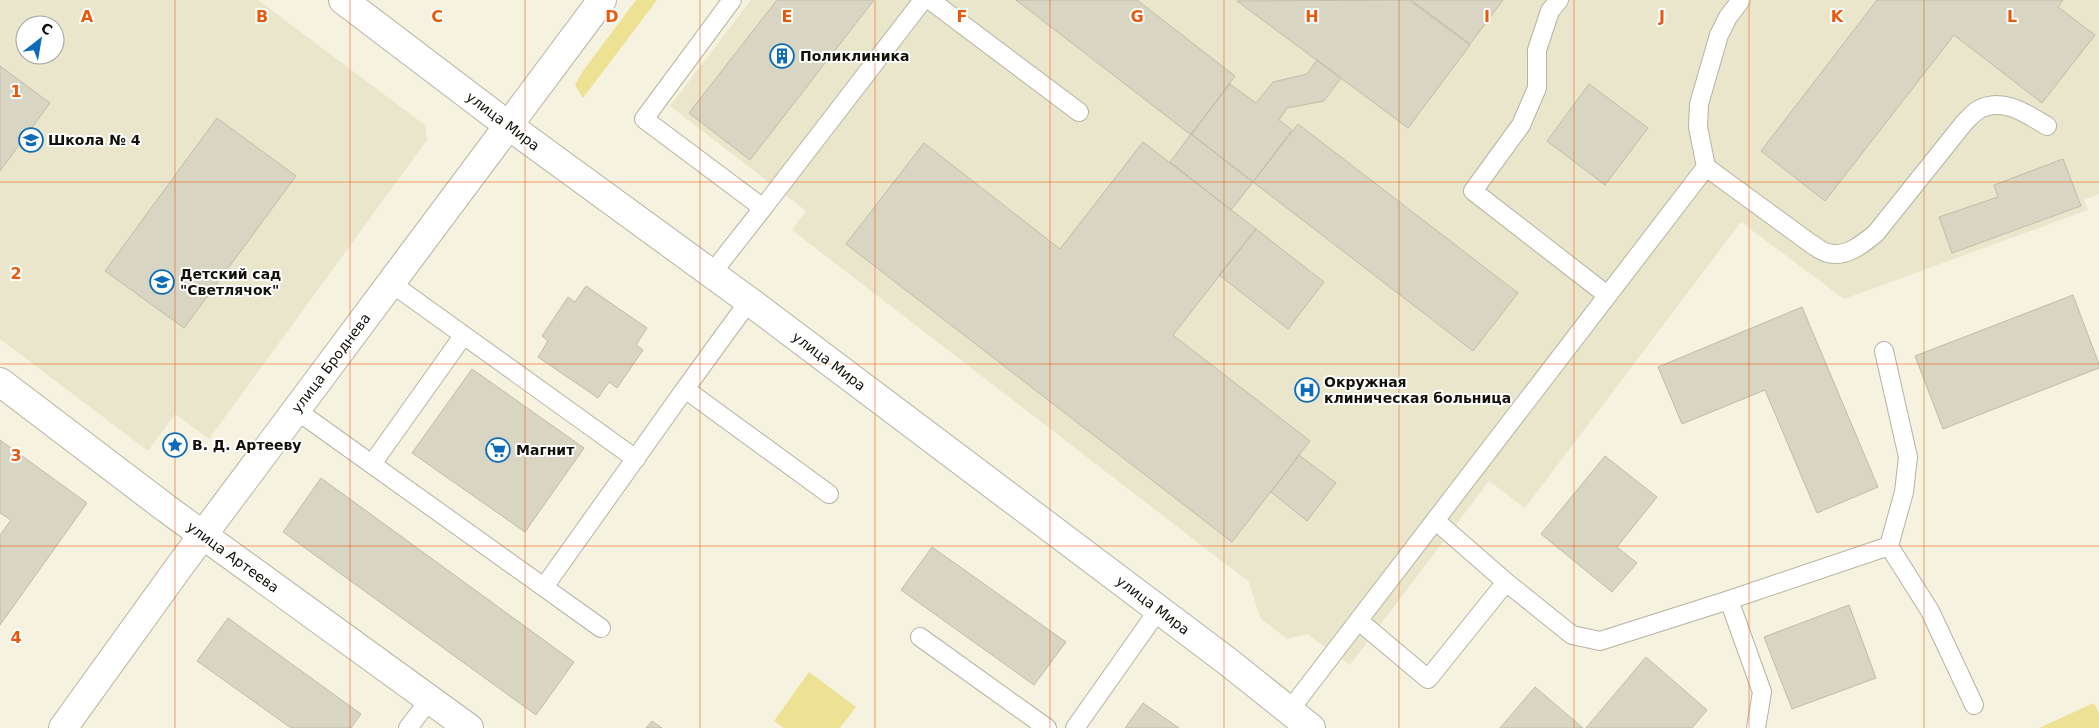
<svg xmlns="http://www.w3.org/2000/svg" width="2099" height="728" viewBox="0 0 2099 728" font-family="'DejaVu Sans',sans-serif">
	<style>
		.built { fill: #eae6cc; fill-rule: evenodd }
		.green { fill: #ede194 }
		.building { fill: #d8d5c3; stroke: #bfbdaa }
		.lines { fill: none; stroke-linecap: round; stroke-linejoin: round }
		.lane-casing { stroke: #b6b3a1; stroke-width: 20 }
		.street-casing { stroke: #b6b3a1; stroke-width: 30 }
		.secondary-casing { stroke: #b6b3a1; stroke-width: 30 }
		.lane { stroke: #fff; stroke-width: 18 }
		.street { stroke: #fff; stroke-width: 28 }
		.secondary { stroke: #fff; stroke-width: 28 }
		.grid { fill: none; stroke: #e8590c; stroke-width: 1; stroke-opacity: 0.55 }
		.labels { text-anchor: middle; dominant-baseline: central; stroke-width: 4; stroke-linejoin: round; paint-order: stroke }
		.poi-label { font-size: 14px; font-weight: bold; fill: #12110a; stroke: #fff; text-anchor: start }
		.street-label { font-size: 14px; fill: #12110a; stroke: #fff }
		.grid-label { font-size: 16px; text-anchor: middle; font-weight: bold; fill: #e8590c; stroke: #fff; stroke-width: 4; stroke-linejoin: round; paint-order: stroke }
	</style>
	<rect width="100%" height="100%" fill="#f5f2df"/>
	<!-- built -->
	<path class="built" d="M0,0H258L425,125L427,140L209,439L175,414L148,451L0,339ZM25,25H55V55H25Z
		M751,0H2099V194L2084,200L2088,210L1844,299L1741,222L1525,508L1489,481L1350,665L1307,634L1287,639L1260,618L1249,582L792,230L806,211L670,106Z"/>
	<!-- green -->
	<path class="green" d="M636,0H657L583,98L575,85L583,71Z
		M809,672L856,707L840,728H784L774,721Z
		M2094,703L2099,713V728H2039Z"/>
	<!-- building -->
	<path class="building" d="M777,0H874L750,160L689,113Z
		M1016,0H1137L1235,76L1191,135Z
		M1409,0L1470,45L1408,128L1237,1Z
		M1411,0H1503L1470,44Z
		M1877,0H2063L2058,7L2095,35L2042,103L1954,35L1825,201L1761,151Z
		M1317,60L1341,78L1324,101L1287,108L1279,120L1292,130L1253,182L1191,134L1230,84L1256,103L1273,82L1307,74Z
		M0,66L50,103L0,171Z
		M1589,84L1648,128L1605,185L1547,141Z
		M217,118L296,176L184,328L105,271Z
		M1298,124L1518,293L1473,351L1253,182Z
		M1191,134L1253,182L1231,210L1170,162Z
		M1143,142L1256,229L1173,335L1310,441L1232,542L846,244L924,143L1060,249Z
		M2063,159L2081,206L1952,253L1939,217L1998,197L1994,185Z
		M1256,229L1324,282L1288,329L1219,275Z
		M586,286L647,328L636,345L643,350L617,388L609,382L598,398L538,357L548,341L542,336L568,297L575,302Z
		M2073,295L2099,364V368L1943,429L1915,356Z
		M1802,307L1878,487L1817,513L1765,390L1682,424L1658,367Z
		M472,369L584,448L525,532L412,453Z
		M0,440L87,503L0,625V535L11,520L0,513Z
		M1299,455L1336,483L1307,521L1271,492Z
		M1605,456L1657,497L1617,547L1637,563L1612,592L1541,534Z
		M321,478L574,662L536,715L283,532Z
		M932,547L1066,642L1034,685L901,590Z
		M1849,605L1876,678L1792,709L1764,637Z
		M228,618L361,714L351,728H291L197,661Z
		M1646,657L1707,710L1692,728H1586Z
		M1535,687L1583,728H1500Z
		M1143,703L1179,728H1125Z
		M652,721L662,728H646Z"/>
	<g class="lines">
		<!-- lane casing -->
		<g class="lane-casing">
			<path id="lane" d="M930,0L1079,112
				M1559,0L1550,11L1537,50V88L1521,125L1473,191L1607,295
				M1741,0L1728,17L1719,35L1699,104L1698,127L1706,167L1810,243C1815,246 1822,252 1828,253C1846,258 1863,244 1876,233L1964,123C1968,119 1973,113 1978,110C2002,96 2027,114 2047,126
				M763,208L923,0
				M712,273L763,208L644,119L732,0
				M391,283L636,459
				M749,301L685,389L829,494
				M296,410L601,628
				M372,464L463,336
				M1889,546L1930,611L1974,705
				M1506,582L1572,635L1600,641L1729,600L1889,546L1904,492L1908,457L1884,351
				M544,587L685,389
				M1729,600L1762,692L1756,728
				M1359,621L1428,679L1506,582L1436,521
				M920,637L1047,728
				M1289,711L1706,167
				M408,728L430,699
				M1075,728L1159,609"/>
		</g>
		<!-- street casing -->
		<g class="street-casing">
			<path id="street" d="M0,382L167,509L469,728"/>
		</g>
		<!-- secondary casing -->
		<g class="secondary-casing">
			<path id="secondary" d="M343,0L509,126L749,301L1227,661L1311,728
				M63,728L179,567L602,0"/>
		</g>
		<!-- lane -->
		<use href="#lane" class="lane"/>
		<!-- street -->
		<use href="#street" class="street"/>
		<!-- secondary -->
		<use href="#secondary" class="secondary"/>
	</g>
	<!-- grid -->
	<path class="grid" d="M175,0V728M350,0V728M525,0V728M700,0V728M875,0V728M1050,0V728M1224,0V728M1399,0V728M1574,0V728M1749,0V728M1924,0V728M0,182H2099M0,364H2099M0,546H2099"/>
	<!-- icons -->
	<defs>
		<g id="building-ring" transform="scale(1.25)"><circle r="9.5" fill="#fff" stroke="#0d6cb9" stroke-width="1.5"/><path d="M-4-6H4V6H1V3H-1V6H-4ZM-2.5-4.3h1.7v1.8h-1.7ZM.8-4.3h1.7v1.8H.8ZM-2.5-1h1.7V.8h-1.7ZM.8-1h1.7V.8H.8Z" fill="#0d6cb9"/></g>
		<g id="school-ring" transform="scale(1.25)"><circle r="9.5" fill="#fff" stroke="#0d6cb9" stroke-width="1.5"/><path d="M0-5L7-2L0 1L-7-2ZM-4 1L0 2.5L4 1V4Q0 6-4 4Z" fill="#0d6cb9"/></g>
		<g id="hospital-ring" transform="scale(1.25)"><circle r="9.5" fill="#fff" stroke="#0d6cb9" stroke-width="1.5"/><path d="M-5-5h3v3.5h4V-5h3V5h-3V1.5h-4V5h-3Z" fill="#0d6cb9"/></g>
		<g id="sight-ring" transform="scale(1.25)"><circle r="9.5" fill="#fff" stroke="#0d6cb9" stroke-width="1.5"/><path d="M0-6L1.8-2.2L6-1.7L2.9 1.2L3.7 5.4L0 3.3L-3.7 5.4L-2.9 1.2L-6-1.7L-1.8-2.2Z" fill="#0d6cb9"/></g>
		<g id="supermarket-ring" transform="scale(1.25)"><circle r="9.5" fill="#fff" stroke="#0d6cb9" stroke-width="1.5"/><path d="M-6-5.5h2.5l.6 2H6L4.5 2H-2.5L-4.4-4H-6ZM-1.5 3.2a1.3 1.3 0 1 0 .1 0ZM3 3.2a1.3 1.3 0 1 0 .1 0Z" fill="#0d6cb9"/></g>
	</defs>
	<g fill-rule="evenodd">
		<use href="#building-ring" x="782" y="56"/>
		<use href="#school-ring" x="31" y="140"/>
		<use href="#school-ring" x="162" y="282"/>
		<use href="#hospital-ring" x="1307" y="390"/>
		<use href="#sight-ring" x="175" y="445"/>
		<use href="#supermarket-ring" x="498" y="450"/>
	</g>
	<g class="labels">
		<!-- poi labels -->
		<g class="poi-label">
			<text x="800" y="56">Поликлиника</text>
			<text x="48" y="140">Школа № 4</text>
			<text x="180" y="274">Детский сад<tspan x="180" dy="16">"Светлячок"</tspan></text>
			<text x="1324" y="382">Окружная<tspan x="1324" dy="16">клиническая больница</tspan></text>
			<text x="192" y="445">В. Д. Артееву</text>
			<text x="516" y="450">Магнит</text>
		</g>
		<!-- street labels -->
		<g class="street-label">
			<text transform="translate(503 121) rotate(37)">улица Мира</text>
			<text transform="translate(829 361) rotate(37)">улица Мира</text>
			<text transform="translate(331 363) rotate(-53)">улица Броднева</text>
			<text transform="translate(233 557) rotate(36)">улица Артеева</text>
			<text transform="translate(1153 605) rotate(37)">улица Мира</text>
		</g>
	</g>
	<g class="grid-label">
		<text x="87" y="22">A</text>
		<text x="262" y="22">B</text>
		<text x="437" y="22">C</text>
		<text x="612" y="22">D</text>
		<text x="787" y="22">E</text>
		<text x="962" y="22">F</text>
		<text x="1137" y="22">G</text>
		<text x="1312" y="22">H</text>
		<text x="1487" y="22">I</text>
		<text x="1662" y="22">J</text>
		<text x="1837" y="22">K</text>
		<text x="2012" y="22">L</text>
		<text x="16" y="97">1</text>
		<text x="16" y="279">2</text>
		<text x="16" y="461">3</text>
		<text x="16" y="643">4</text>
	</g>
	<!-- north arrow -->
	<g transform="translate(40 40) rotate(31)"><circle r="24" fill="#ffffff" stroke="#a0a09d"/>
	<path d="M0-4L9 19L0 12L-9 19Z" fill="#0d6cb9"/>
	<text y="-8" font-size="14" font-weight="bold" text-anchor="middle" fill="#12110a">С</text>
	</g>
</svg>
